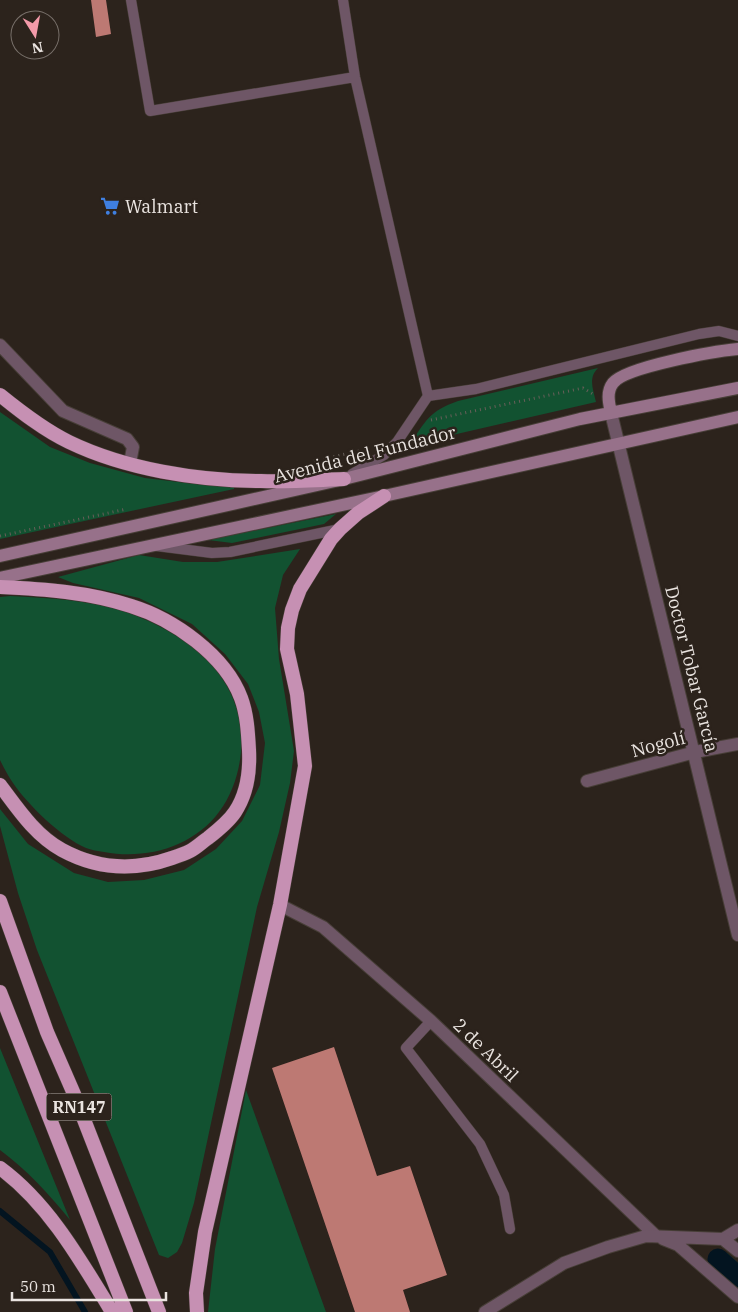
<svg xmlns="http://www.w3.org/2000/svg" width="738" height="1312" viewBox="0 0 738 1312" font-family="'IBM Plex Serif',serif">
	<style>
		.green { fill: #125231 }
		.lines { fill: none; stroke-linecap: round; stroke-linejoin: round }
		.stream { stroke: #031420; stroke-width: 6 }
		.canal { stroke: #031420; stroke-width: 21 }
		.building { fill: #bd7973 }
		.service-casing { stroke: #473e37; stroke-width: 11 }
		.minor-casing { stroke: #473e37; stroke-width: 14 }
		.tertiary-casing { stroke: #473e37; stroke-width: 14 }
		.secondary-casing { stroke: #473e37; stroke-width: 14 }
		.trunk-casing { stroke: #473e37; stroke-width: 15 }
		.path { stroke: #675f59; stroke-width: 3; stroke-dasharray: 1 4; stroke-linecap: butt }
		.service { stroke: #6e5666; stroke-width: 10 }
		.minor { stroke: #6e5666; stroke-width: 12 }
		.tertiary { stroke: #6e5666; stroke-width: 12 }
		.secondary { stroke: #97718a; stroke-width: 12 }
		.trunk { stroke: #c690b3; stroke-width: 14 }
		.labels { text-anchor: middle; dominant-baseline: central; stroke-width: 5; stroke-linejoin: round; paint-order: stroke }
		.shield { fill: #2c231c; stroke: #b1aaa5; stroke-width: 1 }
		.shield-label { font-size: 16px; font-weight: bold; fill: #eae4e0 }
		.poi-label { font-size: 18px; fill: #eae4e0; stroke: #2c231c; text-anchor: start }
		.street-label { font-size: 18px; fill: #eae4e0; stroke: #2c231c }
	</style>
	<rect width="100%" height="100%" fill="#2c231c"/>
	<!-- green -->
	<path class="green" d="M598,368C588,378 593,389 596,402L409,445C426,421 429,411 458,401Z
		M0,412L50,447L90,463L145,478L195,484L234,486V489L0,539Z
		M336,514L324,524L232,543L208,540Z
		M300,549L283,575L275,608L279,659L294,751L290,783L279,832L257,907L194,1203L182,1243L177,1252L168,1258L159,1255L37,950L18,893L0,826V809L28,844L74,873L108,882L144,880L184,870L216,849L242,821L260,785L265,743L259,712L248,684L225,654L192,624L139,598L73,583L58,577L139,555L183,562H217Z
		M10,596C49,598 90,600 126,612C190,635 247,678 241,752C239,773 232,795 219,812C193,847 146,860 104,852C98,851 91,850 86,848C62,838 27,804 13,783C8,776 4,768 0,760V597Z
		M0,1048L70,1220C49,1194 27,1170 0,1150Z
		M246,1090L326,1312H208L215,1249Z
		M727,1253L738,1263V1285L716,1266Z"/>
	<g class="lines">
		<!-- stream -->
		<path class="stream" d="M0,1211L50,1252L85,1312"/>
		<!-- canal -->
		<path class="canal" d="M718,1259L738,1277"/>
	</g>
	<!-- building -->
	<path class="building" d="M91,0H106L111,34L96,37Z
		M334,1047L377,1176L410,1166L447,1275L403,1290L410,1312H355L272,1068Z"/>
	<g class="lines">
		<!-- service casing -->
		<g class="service-casing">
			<path id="service" d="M131,0L150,111L355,77
				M343,0L355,77L428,396
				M352,474L384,455L397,442L428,396L476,389L699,334L719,331L738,336
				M157,546L212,553L230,552L340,529
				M431,1021L406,1048L480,1144L504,1195L510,1229"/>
		</g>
		<!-- minor casing -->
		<g class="minor-casing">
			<path id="minor" d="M0,345L63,411L127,439L133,447L130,463
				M611,413L738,935
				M587,781L695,752L738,744
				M280,905L323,927L431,1021L656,1236
				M723,1239L738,1230"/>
		</g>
		<!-- tertiary casing -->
		<g class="tertiary-casing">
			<path id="tertiary" d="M663,1239L678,1245L738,1297
				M485,1312L564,1263L608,1247L646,1236L723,1239L738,1251"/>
		</g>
		<!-- secondary casing -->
		<g class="secondary-casing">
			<path id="secondary" d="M611,413C609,403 606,392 613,383C625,367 716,351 738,349
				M0,556L344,479L580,419L738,388
				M0,578L384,496L738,417"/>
		</g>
		<!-- trunk casing -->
		<g class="trunk-casing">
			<path id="trunk" d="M0,395C21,412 44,430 69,442C125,469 198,481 261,481C288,482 316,480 344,479
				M0,587C44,589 88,592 131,606C173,619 225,655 241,698C247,714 248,732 249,750C250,770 247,794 235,812C229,821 217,831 208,838C202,842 196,848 190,851C184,854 178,856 172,858C135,871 97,869 62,850C35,835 18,809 0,785
				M0,901L47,1032L74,1094L159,1312
				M0,992L126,1312
				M0,1168C49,1204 81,1261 112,1312
				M197,1312L196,1293L205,1232L280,905L305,766L297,694L287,649L288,628L292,610L300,589L331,539L340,529L358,513L384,496"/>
		</g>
		<!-- path -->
		<path class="path" d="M431,420L583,388L593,394
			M314,461L359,451
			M0,536L127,509"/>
		<!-- service -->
		<use href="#service" class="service"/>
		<!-- minor -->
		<use href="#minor" class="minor"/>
		<!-- tertiary -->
		<use href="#tertiary" class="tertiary"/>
		<!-- secondary -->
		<use href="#secondary" class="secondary"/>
		<!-- trunk -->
		<use href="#trunk" class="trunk"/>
	</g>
	<!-- icons -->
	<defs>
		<g id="supermarket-bare" transform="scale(1.5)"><path d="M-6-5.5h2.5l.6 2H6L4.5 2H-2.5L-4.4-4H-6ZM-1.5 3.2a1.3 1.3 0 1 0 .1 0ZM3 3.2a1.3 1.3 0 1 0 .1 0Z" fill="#3f7fe0" stroke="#2c231c" stroke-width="2.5" paint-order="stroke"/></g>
	</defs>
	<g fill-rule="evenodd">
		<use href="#supermarket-bare" x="110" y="206"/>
	</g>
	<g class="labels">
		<!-- shield labels -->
		<rect class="shield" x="46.5" y="1093.5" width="65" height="27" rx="4"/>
		<g class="shield-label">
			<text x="79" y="1107">RN147</text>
		</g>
		<!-- poi labels -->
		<g class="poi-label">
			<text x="125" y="206">Walmart</text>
		</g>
		<!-- street labels -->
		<g class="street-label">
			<text transform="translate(365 454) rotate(-14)">Avenida del Fundador</text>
			<text transform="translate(692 669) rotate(76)">Doctor Tobar García</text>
			<text transform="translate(658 744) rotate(-15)">Nogolí</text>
			<text transform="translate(486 1050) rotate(44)">2 de Abril</text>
		</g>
	</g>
	<!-- north arrow -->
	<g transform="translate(35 35) rotate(169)"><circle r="24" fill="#2c231c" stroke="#78706a"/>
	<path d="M0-4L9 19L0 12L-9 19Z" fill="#f39aa9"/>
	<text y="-8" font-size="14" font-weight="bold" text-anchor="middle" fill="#eae4e0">N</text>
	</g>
	<!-- scale -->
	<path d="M12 1292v8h154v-8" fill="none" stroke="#eae4e0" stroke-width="2.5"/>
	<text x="20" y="1292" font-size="15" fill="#eae4e0" stroke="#2c231c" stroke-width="4" paint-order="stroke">50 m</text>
</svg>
